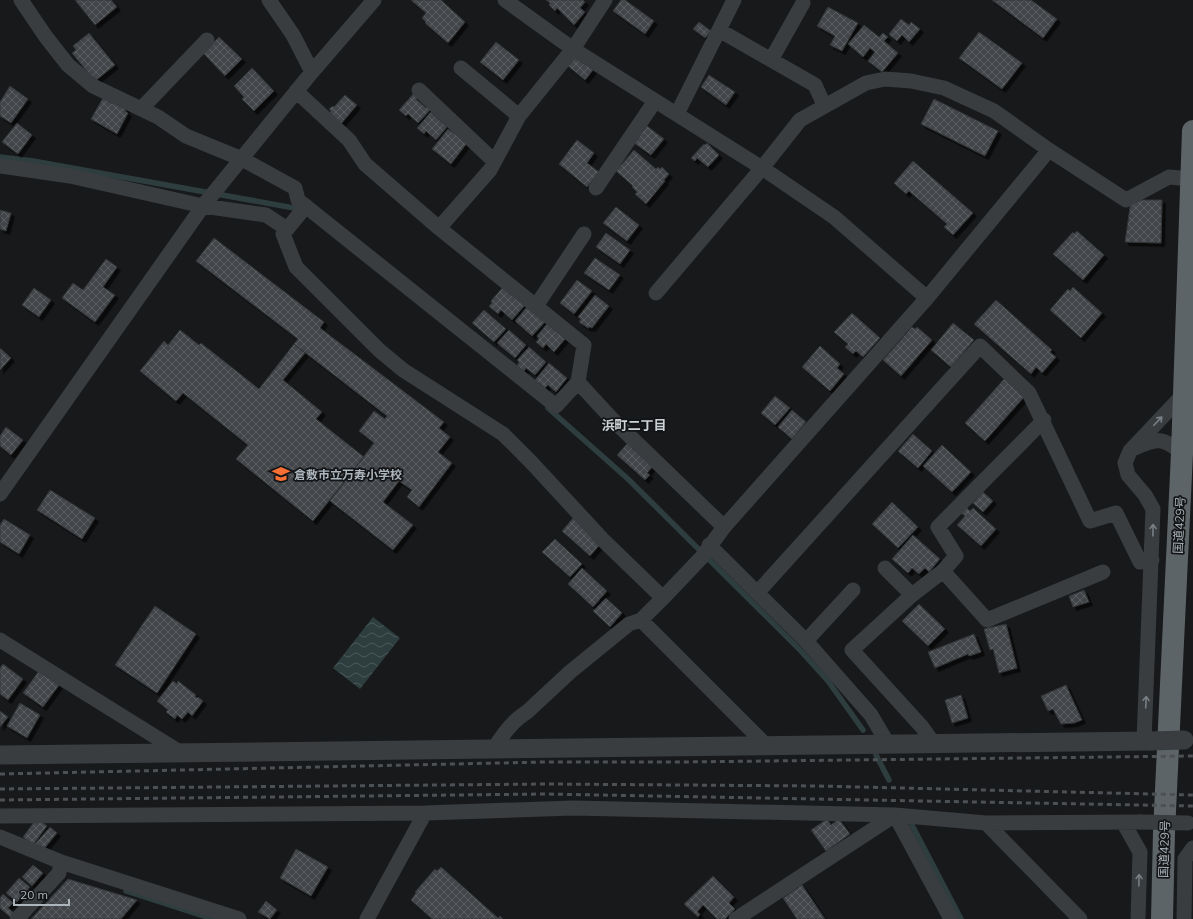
<svg xmlns="http://www.w3.org/2000/svg" width="1193" height="919" viewBox="0 0 1193 919" font-family="Mulish,'Noto Sans JP',sans-serif">
	<style>
		.water { fill: url(#water-waves) }
		.lines { fill: none; stroke-linecap: round; stroke-linejoin: round }
		.stream { stroke: #2e3e3f; stroke-width: 5.5 }
		.building { fill: url(#building-cross-hatch); stroke: #323437; filter: url(#shadow) }
		.minor { stroke: #393d40; stroke-width: 15 }
		.tertiary { stroke: #393d40; stroke-width: 19 }
		.trunk { stroke: #5d6468; stroke-width: 22 }
		.rail { stroke: #4c5155; stroke-width: 3; stroke-dasharray: 5 4; stroke-linecap: butt }
		.minor-bridge { stroke: #393d40; stroke-width: 15 }
		.tertiary-bridge { stroke: #393d40; stroke-width: 19 }
		.oneway { stroke: #787f84 }
		.labels { text-anchor: middle; dominant-baseline: central; stroke-width: 3.5; stroke-linejoin: round; paint-order: stroke }
		.poi-label { font-size: 12px; font-weight: bold; fill: #abb5bb; stroke: #131416; text-anchor: start }
		.street-label { font-size: 12px; fill: #abb5bb; stroke: #131416 }
		.neighbourhood-label { font-size: 13px; font-weight: bold; fill: #ccd2d6; stroke: #131416 }
	</style>
	<defs>
		<pattern id="water-waves" width="16" height="10" patternUnits="userSpaceOnUse"><rect width="16" height="10" fill="#2e3e3f"/><path d="M0 5q4-4 8 0t8 0" fill="none" stroke="#4a5859"/></pattern>
		<pattern id="building-cross-hatch" width="8" height="8" patternUnits="userSpaceOnUse"><rect width="8" height="8" fill="#424548"/><path d="M0 0l8 8M0 8l8-8" fill="none" stroke="#5b5e60"/></pattern>
		<filter id="shadow"><feDropShadow dx="3.5" dy="3.5" stdDeviation="0" flood-color="#0009"/></filter>
	</defs>
	<rect width="100%" height="100%" fill="#18191b"/>
	<!-- water -->
	<path class="water" d="M373,617L400,638L360,689L333,668Z"/>
	<g class="lines">
		<!-- stream -->
		<path class="stream" d="M0,157L33,161L294,208L300,212
			M548,408L628,479L799,649L828,681L863,730
			M876,755L889,780
			M912,825L961,919
			M126,891L213,919"/>
	</g>
	<!-- building -->
	<path class="building" d="M75,0H111L117,7L95,25Z
		M411,0H441L465,22L448,43L425,23L426,22L422,18L426,13Z
		M546,0H583L585,2L580,8L585,12L574,25L557,8L555,11L549,5L550,3Z
		M621,0H625L654,21L645,34L613,11Z
		M992,0H1031L1057,19L1043,38Z
		M828,7L858,23L842,51L830,45L835,36L817,26Z
		M901,19L909,25L911,22L920,29L909,42L902,35L897,41L889,34Z
		M699,22L711,31L705,38L693,29Z
		M864,25L879,37L883,33L888,37L884,41L898,53L882,72L868,61L875,52L870,48L863,57L848,44Z
		M979,32L1022,63L1002,89L959,58Z
		M89,33L115,65L95,81L72,53L76,50L73,46Z
		M219,37L242,59L225,76L203,53Z
		M496,42L519,60L503,80L480,62Z
		M576,56L593,70L585,80L568,66Z
		M252,68L274,91L254,111L242,99L244,97L234,86Z
		M709,75L735,92L726,105L701,87Z
		M10,86L28,99L11,123L0,116V102Z
		M415,92L419,96L416,99L426,108L428,106L431,109L418,123L408,114L406,116L399,110Z
		M345,95L357,105L340,125L328,115L331,111L329,109L333,106L334,107Z
		M103,98L113,104L116,99L128,106L125,111L128,113L117,134L91,119Z
		M934,99L998,131L985,156L921,124Z
		M431,112L447,127L436,140L426,131L424,134L417,128Z
		M17,123L32,135L18,154L2,142Z
		M647,126L664,139L651,155L634,143Z
		M448,129L467,143L451,164L432,149Z
		M577,140L594,153L587,163L599,172L587,187L559,164Z
		M707,143L719,155L708,167L697,158L695,161L691,158L704,144L705,145Z
		M634,150L656,169L658,167L660,169L662,167L669,174L664,180L665,181L646,204L635,194L637,192L632,187L633,186L616,171Z
		M913,161L973,213L953,235L944,227L947,224L909,191L906,194L894,183Z
		M1131,200H1162L1161,243L1125,242Z
		M616,207L639,225L627,241L603,223Z
		M0,210L11,213L6,231L0,229Z
		M1077,231L1104,255L1083,280L1053,254L1073,232L1074,234Z
		M606,233L630,250L620,264L596,247Z
		M214,238L324,322L320,328L444,422L439,428L450,437L438,452L452,463L419,507L407,497L412,490L399,481L383,502L413,525L393,550L330,501L374,443L359,431L374,411L385,419L387,416L294,344L298,339L196,261Z
		M595,258L620,275L609,290L584,273Z
		M106,259L117,267L103,287L115,295L95,322L62,298L73,283L83,290Z
		M577,280L592,291L574,314L560,303Z
		M503,287L525,305L512,320L501,310L498,314L489,306L492,303L491,301Z
		M1073,287L1102,313L1081,338L1050,310L1068,289L1070,291Z
		M34,288L51,300L39,317L22,305Z
		M595,295L609,306L592,328L590,327L588,328L579,322L581,319L578,317Z
		M996,300L1052,350L1050,352L1056,357L1042,373L1036,367L1031,374L974,324Z
		M527,307L545,322L532,336L515,321Z
		M484,310L506,329L494,342L472,323Z
		M852,313L880,338L863,357L856,351L853,354L845,347L848,344L834,332Z
		M953,323L974,340L951,367L931,350Z
		M547,324L565,339L554,352L546,344L543,348L536,342L539,339L537,336Z
		M912,327L915,329L917,327L932,340L901,376L883,360Z
		M180,330L199,345L201,343L259,389L294,344L305,353L283,380L322,412L316,419L364,457L313,521L236,459L248,445L183,393L176,401L140,371L164,341L168,345Z
		M509,330L526,345L515,358L497,343Z
		M820,346L840,364L837,368L844,374L830,391L802,367Z
		M529,347L546,362L535,375L526,368L524,371L517,366L519,362L517,360Z
		M0,348L11,358L0,370Z
		M549,363L567,378L556,392L548,385L545,388L535,380Z
		M1005,378L1025,396L985,441L965,423Z
		M775,396L790,408L775,425L761,413Z
		M792,410L806,422L792,439L778,427Z
		M6,427L23,440L11,455L0,446V436Z
		M913,434L932,451L918,468L898,451Z
		M628,443L653,466L647,473L650,475L645,480L617,455Z
		M942,445L971,472L952,492L923,466Z
		M50,490L95,518L82,539L37,510Z
		M983,492L993,501L983,512L973,503Z
		M892,502L918,527L898,548L872,524Z
		M966,507L970,511L973,508L996,529L981,546L957,525L965,516L961,513Z
		M574,517L602,542L590,556L562,531Z
		M4,519L30,535L19,554L0,542V525Z
		M913,535L940,559L929,572L925,568L919,574L912,568L908,573L892,559Z
		M555,539L582,564L570,577L542,552Z
		M582,568L607,591L593,607L568,584Z
		M1084,590L1089,602L1073,607L1069,596Z
		M606,598L622,613L610,627L593,611Z
		M919,604L945,629L928,646L902,621Z
		M155,606L196,634L157,693L115,665Z
		M1006,624L1017,668L999,673L993,649L990,650L984,629Z
		M974,634L981,652L969,656L968,654L935,668L928,652Z
		M3,664L23,679L8,700L0,694V668Z
		M39,671L59,685L43,707L23,693Z
		M173,681L177,684L178,681L196,695L195,696L197,698L198,697L203,701L192,716L188,712L182,719L177,715L175,719L166,712L168,710L157,701Z
		M1066,685L1082,720L1074,723L1061,724L1053,709L1048,711L1041,696Z
		M961,695L968,718L952,723L945,700Z
		M20,703L40,715L27,738L7,726Z
		M0,711L8,717L0,727Z
		M37,818L47,826L33,845L23,837Z
		M827,819L831,825L839,819L850,834L826,851L811,830Z
		M50,827L57,833L43,850L35,844Z
		M296,849L328,867L311,896L280,878Z
		M33,865L43,873L32,886L22,877Z
		M441,867L498,918L500,916L503,919H432L411,900L416,893L415,892L435,869L437,871Z
		M713,876L734,897L729,903L735,909L725,919H717L703,905L697,912L700,914L698,917L684,904Z
		M19,878L30,887L17,902L6,893Z
		M68,879L137,900L121,919H31Z
		M802,885L825,919H797L783,898Z
		M3,894L13,903L8,908L14,913L10,917L0,908V898Z
		M266,901L277,910L270,919L258,912Z"/>
	<g class="lines">
		<!-- minor -->
		<path class="minor" d="M21,0L46,37L68,65L93,86L158,117L186,136L242,159L295,188L298,200L556,406L578,382
			M269,0L293,35L312,72
			M719,30L815,85L824,105
			M771,60L803,3
			M461,68L519,116
			M419,90L494,161
			M296,91L349,140L365,164L439,228L584,345L578,382L613,420L724,527
			M141,109L207,40
			M677,114L734,0
			M0,166L70,176L203,206L266,215L287,229
			M596,188L655,101
			M306,206L283,234L296,267L379,350L403,370L503,434L531,462L604,541L663,598
			M439,228L490,170L519,116L573,49L605,0
			M656,293L762,168L800,120L866,83L885,79L911,81L944,88L994,111L1049,150L1126,200L1169,177L1191,179
			M927,298L1049,150
			M536,306L584,234
			M1135,448C1157,437 1164,438 1182,453L1187,451
			M0,494L203,206L312,72L374,0
			M709,545L806,641L871,715L888,744
			M885,568L912,595
			M943,571L956,556L938,527L1044,420
			M758,592L980,346L1029,393L1090,521L1116,513L1140,562L1152,560
			M641,620L766,745
			M0,640L183,754
			M806,641L853,590
			M1144,741L1153,509L1145,495L1128,475L1125,463L1130,451L1183,395L1186,398
			M934,744L922,727L852,650L912,595L943,571L987,620L1103,572
			M494,749C502,735 512,721 527,712L570,672L629,624L641,620L663,598L702,557L724,527L927,298L834,217L762,168L573,49L505,0
			M895,815L951,919
			M0,816L425,813L573,808L895,815L986,823L1141,822
			M1123,822L1140,852L1138,919
			M986,823L1080,919
			M0,837L61,862L239,919
			M17,919L59,873L61,862
			M367,919L425,813
			M736,919L895,815
			M1184,919L1185,859L1193,848"/>
		<!-- tertiary -->
		<path class="tertiary" d="M0,755L1151,741"/>
		<!-- trunk -->
		<path class="trunk" d="M1162,919L1164,832L1182,453L1193,131"/>
		<!-- rail -->
		<path class="rail" d="M0,774L544,762H682L1193,756
			M0,789L546,784L818,786L1193,795
			M0,800L546,794L1193,806"/>
		<!-- minor-bridge -->
		<path class="minor-bridge" d="M1141,822L1188,823"/>
		<!-- tertiary-bridge -->
		<path class="tertiary-bridge" d="M1151,741L1184,740"/>
	</g>
	<!-- one-way arrows -->
	<defs><path id="oneway-shaft" d="M-6 0H5M1.5-3L5.5 0L1.5 3" fill="none" stroke-width="1.6" stroke-linecap="round" stroke-linejoin="round"/></defs>
	<g class="oneway">
		<use href="#oneway-shaft" transform="translate(1158 421) rotate(-46)"/>
		<use href="#oneway-shaft" transform="translate(1153 530) rotate(-89)"/>
		<use href="#oneway-shaft" transform="translate(1146 702) rotate(-87)"/>
		<use href="#oneway-shaft" transform="translate(1139 880) rotate(-88)"/>
	</g>
	<!-- icons -->
	<defs>
		<g id="school-bare" transform="scale(1.38)"><path d="M0-5L7-2L0 1L-7-2ZM-4 1L0 2.5L4 1V4Q0 6-4 4Z" fill="#f67036" stroke="#131416" stroke-width="2.5" paint-order="stroke"/></g>
	</defs>
	<g fill-rule="evenodd">
		<use href="#school-bare" x="281" y="474"/>
	</g>
	<g class="labels">
		<!-- poi labels -->
		<g class="poi-label">
			<text x="294" y="474">倉敷市立万寿小学校</text>
		</g>
		<!-- street labels -->
		<g class="street-label">
			<text transform="translate(1179 525) rotate(-87)">国道429号</text>
			<text transform="translate(1164 849) rotate(-88)">国道429号</text>
		</g>
		<!-- neighbourhood labels -->
		<g class="neighbourhood-label">
			<text x="634" y="425">浜町二丁目</text>
		</g>
	</g>
	<!-- scale -->
	<path d="M14 899v6h55v-6" fill="none" stroke="#abb5bb" stroke-width="2"/>
	<text x="20" y="899" font-size="12" fill="#abb5bb" stroke="#131416" stroke-width="3" paint-order="stroke">20 m</text>
</svg>
